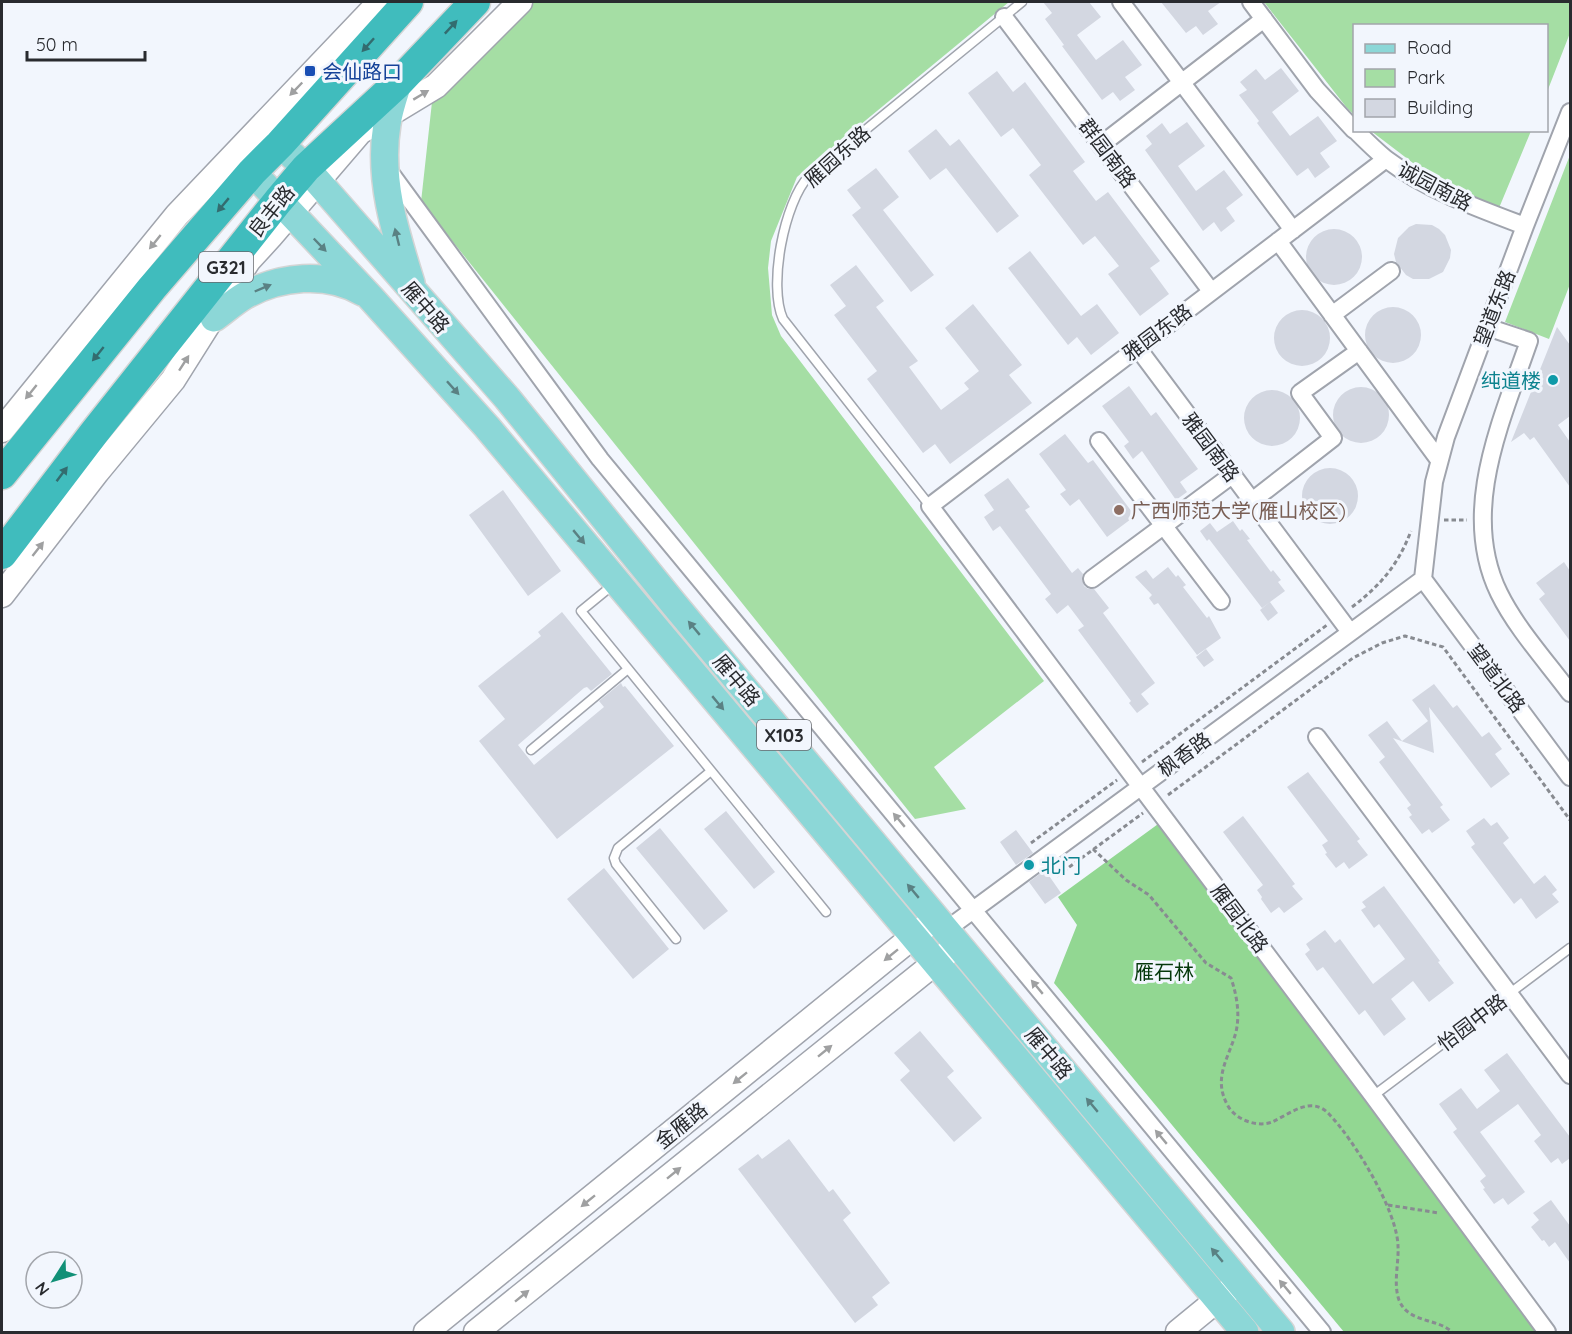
<svg xmlns="http://www.w3.org/2000/svg" width="1572" height="1334" viewBox="0 0 1572 1334" font-family="Quicksand,'Noto Sans SC',sans-serif">
	<style>
		.green { fill: #a5dea4 }
		.forest { fill: #92d792 }
		.building { fill: #d3d7e1 }
		.lines { fill: none; stroke-linecap: round; stroke-linejoin: round }
		.lane-casing { stroke: #a0a4ad; stroke-width: 11 }
		.street-casing { stroke: #a0a4ad; stroke-width: 20 }
		.secondary-casing { stroke: #a0a4ad; stroke-width: 27 }
		.primary-casing { stroke: #d4d5d5; stroke-width: 30 }
		.highway-casing { stroke: #d4d5d5; stroke-width: 33 }
		.path { stroke: #888b91; stroke-width: 3; stroke-dasharray: 4.5 3; stroke-linecap: butt }
		.lane { stroke: #fff; stroke-width: 8 }
		.street { stroke: #fff; stroke-width: 16 }
		.secondary { stroke: #fff; stroke-width: 24 }
		.primary { stroke: #8cd7d7; stroke-width: 27 }
		.highway { stroke: #40bcbd; stroke-width: 30 }
		.oneway { fill: #336c6f }
		.oneway2 { fill: #9fa0a1 }
		.oneway3 { fill: #5a8183 }
		.transit-dot { fill: #1a4fb4; stroke: #f2f6fd; stroke-width: 2 }
		.culture-dot { fill: #0f9aa8; stroke: #f2f6fd; stroke-width: 2 }
		.education-dot { fill: #8d6e63; stroke: #f2f6fd; stroke-width: 2 }
		.labels { text-anchor: middle; dominant-baseline: central; stroke-width: 6; stroke-linejoin: round; paint-order: stroke }
		.shield { fill: #f2f6fd; stroke: #65686d; stroke-width: 1.5 }
		.shield-label { font-size: 18px; font-weight: bold; fill: #292b2f }
		.transit-label { font-size: 20px; fill: #164399; stroke: #f2f6fd; text-anchor: start }
		.street-label { font-size: 20px; fill: #292b2f; stroke: #f2f6fd }
		.culture-label { font-size: 20px; fill: #0d838f; stroke: #f2f6fd; text-anchor: end }
		.education-label { font-size: 20px; fill: #785e54; stroke: #f2f6fd; text-anchor: start }
		.park-label { font-size: 20px; fill: #05380b; stroke: #f2f6fd }
	</style>
	<rect width="100%" height="100%" fill="#f2f6fd"/>
	<!-- green -->
	<path class="green" d="M526,2H1009L797,177L771,241L768,268L772,315L781,336L1044,681L934,767L966,809L915,819L421,202L432,102Z
		M1264,2H1570V33L1547,92L1546,26H1354V115L1347,108Z
		M1371,131H1531L1499,208L1430,176Z
		M1570,155V284L1549,339L1505,322Z"/>
	<!-- forest -->
	<path class="forest" d="M1165,819L1547,1332H1344L1054,983L1077,925L1058,897Z"/>
	<!-- building -->
	<path class="building" d="M1043,2H1089L1101,17L1077,35L1096,60L1123,40L1142,65L1125,77L1135,90L1120,101L1113,92L1102,100L1062,46L1064,45L1045,19L1052,13Z
		M1161,2H1221L1208,11L1218,24L1203,35L1196,26L1186,33Z
		M1281,68L1299,91L1272,112L1290,136L1318,116L1337,141L1320,153L1330,167L1315,178L1308,168L1297,176L1257,123L1259,121L1239,95L1247,90L1240,82L1256,69L1265,80Z
		M997,71L1013,92L1025,82L1085,162L1073,171L1096,201L1108,192L1160,261L1150,268L1169,294L1140,316L1108,274L1119,266L1095,236L1083,245L1029,175L1041,165L1013,128L1001,137L968,93Z
		M1187,122L1205,146L1178,166L1196,191L1224,170L1243,195L1226,208L1235,221L1221,232L1214,222L1203,231L1145,150L1152,144L1146,136L1162,123L1170,134Z
		M936,129L950,146L959,139L1019,216L997,233L946,168L930,180L908,151Z
		M876,168L899,197L883,210L934,275L911,292L852,215L861,208L847,190Z
		M1416,224L1432,225L1439,229L1445,235L1451,250L1450,258L1443,272L1429,279H1413L1406,275L1396,262L1394,254L1398,238L1409,227Z
		M1306 257a28 28 0 1 1 56 0a28 28 0 1 1-56 0Z
		M1030,251L1081,316L1097,304L1119,333L1091,355L1077,337L1068,345L1008,268Z
		M856,265L884,301L876,307L918,361L909,367L941,410L969,389L964,383L979,371L945,328L973,304L1022,365L1009,375L1032,403L950,464L935,444L923,453L867,379L877,371L834,315L846,306L830,285Z
		M1365 335a28 28 0 1 1 56 0a28 28 0 1 1-56 0Z
		M1274 338a28 28 0 1 1 56 0a28 28 0 1 1-56 0Z
		M1557,327L1570,345V416L1558,425L1570,442V487L1534,437L1530,440L1524,433L1511,442Z
		M1129,386L1151,416L1156,412L1198,469L1180,482L1187,492L1176,500L1142,451L1133,459L1124,446L1129,442L1102,406Z
		M1333 415a28 28 0 1 1 56 0a28 28 0 1 1-56 0Z
		M1244 418a28 28 0 1 1 56 0a28 28 0 1 1-56 0Z
		M1065,434L1088,463L1093,460L1135,516L1107,537L1079,499L1070,506L1060,494L1066,490L1039,454Z
		M1302 496a28 28 0 1 1 56 0a28 28 0 1 1-56 0Z
		M1008,478L1030,507L1025,510L1072,573L1078,568L1083,574L1082,580L1084,586L1088,589H1094L1109,608L1103,613L1155,683L1141,694L1149,704L1137,713L1129,703L1131,701L1078,630L1084,626L1068,605L1057,614L1045,599L1051,594L1000,526L993,531L984,517L994,510L984,495Z
		M503,490L561,571L528,596L469,515Z
		M1233,521L1240,531L1242,529L1250,539L1247,540L1271,572L1273,570L1281,580L1278,582L1285,591L1262,608L1209,539L1207,541L1200,531L1210,523L1217,532Z
		M1564,562L1570,571V641L1539,599L1545,594L1536,583Z
		M1168,567L1176,577L1178,575L1186,585L1183,587L1207,618L1209,616L1221,638L1197,655L1158,603L1154,605L1149,598L1152,595L1135,577L1146,570L1153,579Z
		M1270,602L1278,613L1268,621L1260,610Z
		M562,612L612,674L591,691L587,687L584,688L518,745L534,765L604,707L599,701L621,683L623,687L625,686L674,746L557,839L479,741L505,719L478,686L541,636L538,632Z
		M1206,649L1214,660L1204,667L1196,657Z
		M1434,684L1453,708L1457,705L1482,737L1489,732L1502,749L1495,754L1510,774L1491,788L1429,707L1434,753L1393,738L1443,805L1440,807L1450,820L1432,833L1429,829L1422,834L1409,817L1412,815L1407,808L1411,805L1379,762L1385,757L1368,735L1387,721L1402,741L1428,721L1412,700Z
		M1308,772L1360,839L1357,841L1368,855L1349,869L1344,862L1336,868L1325,854L1327,853L1322,845L1328,841L1287,787Z
		M726,811L775,872L754,889L704,829Z
		M1243,816L1295,884L1292,886L1303,899L1284,913L1279,907L1271,913L1261,899L1262,897L1257,890L1263,885L1223,832Z
		M1484,818L1491,826L1497,822L1509,838L1503,843L1534,884L1545,875L1557,890L1552,894L1559,902L1536,919L1521,898L1514,904L1471,847L1475,844L1466,831Z
		M660,828L728,911L704,930L636,848Z
		M1016,830L1033,853L1016,865L1000,842Z
		M604,868L669,949L633,979L567,899Z
		M1045,870L1061,893L1045,904L1029,882Z
		M1384,886L1440,961L1438,962L1454,983L1429,1002L1413,981L1391,999L1406,1019L1384,1036L1365,1010L1359,1015L1323,967L1317,971L1305,954L1310,950L1306,944L1325,930L1335,943L1340,939L1373,984L1405,959L1379,924L1374,928L1361,910L1366,907L1362,902Z
		M920,1031L954,1071L947,1077L982,1118L954,1142L900,1080L910,1071L894,1053Z
		M1507,1053L1570,1137V1158L1562,1164L1558,1158L1551,1163L1534,1141L1541,1135L1518,1104L1480,1132L1525,1192L1508,1205L1503,1198L1494,1204L1483,1189L1485,1188L1480,1181L1486,1176L1453,1132L1457,1129L1439,1104L1461,1088L1477,1109L1500,1091L1484,1070Z
		M789,1139L829,1192L833,1189L851,1213L843,1220L890,1283L872,1297L878,1305L855,1323L738,1169L758,1154L762,1159Z
		M1551,1200L1570,1226V1263L1555,1242L1549,1247L1544,1240L1542,1241L1531,1227L1539,1220L1533,1213Z"/>
	<g class="lines">
		<!-- lane casing -->
		<g class="lane-casing">
			<path id="lane" d="M930,506L783,319C768,286 784,202 809,176L1022,2
				M614,584L581,611L826,912
				M531,750L628,669
				M676,939L616,864L614,858L618,848L711,771
				M1373,1096L1570,948"/>
		</g>
		<!-- street casing -->
		<g class="street-casing">
			<path id="street" d="M1121,2L1293,230
				M1251,2L1317,90L1354,130
				M1004,17L1211,291
				M1355,130C1365,140 1375,150 1386,159C1427,190 1477,208 1525,226
				M1102,144L1264,19
				M1386,159L930,506L1373,1096L1547,1332
				M389,171L600,459L1322,1332
				M1278,241L1439,460
				M1332,315L1391,271
				M1487,327L1529,341C1502,420 1459,511 1499,593C1516,628 1547,662 1570,693
				M1137,347L1350,632
				M1099,441L1221,601
				M1252,501L1333,438L1300,393L1359,351
				M1092,579L1232,475
				M1423,579L1434,482L1446,437L1525,226L1570,112
				M1423,579L1570,777
				M1317,737L1570,1075
				M946,930L1423,579"/>
		</g>
		<!-- secondary casing -->
		<g class="secondary-casing">
			<path id="secondary" d="M2,430L177,215L380,2
				M2,595L97,472L173,380L248,261L270,237L360,132L436,86L520,2
				M426,1332L936,918
				M476,1332L951,950
				M1178,1332L1233,1287"/>
		</g>
		<!-- primary casing -->
		<g class="primary-casing">
			<path id="primary" d="M398,83C394,96 389,110 387,124C378,178 395,232 411,283
				M280,144L306,168L507,398L673,603L1281,1332
				M252,172L371,298L487,427L1245,1332
				M214,318C224,311 234,302 244,296C279,276 327,271 362,292"/>
		</g>
		<!-- highway casing -->
		<g class="highway-casing">
			<path id="highway" d="M2,474L152,288L252,172L280,144L408,2
				M2,554L94,433L278,201L306,168L398,83L475,2"/>
		</g>
		<!-- path -->
		<path class="path" d="M1444,520H1467
			M1352,607C1381,585 1398,565 1411,531
			M1142,762L1327,625
			M1168,795L1353,658L1382,643L1405,636L1443,647L1570,820
			M1031,843L1117,780
			M1093,849L1126,880L1149,895L1206,963L1231,978C1237,996 1240,1014 1236,1032C1229,1058 1212,1078 1228,1106C1235,1119 1257,1128 1272,1122C1290,1114 1311,1095 1329,1114C1354,1140 1397,1210 1398,1246C1399,1263 1393,1283 1399,1300C1408,1323 1437,1318 1452,1332
			M1057,876L1143,813
			M1388,1205L1439,1213"/>
		<!-- lane -->
		<use href="#lane" class="lane"/>
		<!-- street -->
		<use href="#street" class="street"/>
		<!-- secondary -->
		<use href="#secondary" class="secondary"/>
		<!-- primary -->
		<use href="#primary" class="primary"/>
		<!-- highway -->
		<use href="#highway" class="highway"/>
	</g>
	<!-- one-way arrows -->
	<defs><path id="oneway-solid" d="M-6-.8H1V-3.2L6.5 0L1 3.2V.8H-6Z" transform="scale(1.5)"/></defs>
	<g class="oneway">
		<use href="#oneway-solid" transform="translate(451 27) rotate(-47)"/>
		<use href="#oneway-solid" transform="translate(368 45) rotate(132)"/>
		<use href="#oneway-solid" transform="translate(223 205) rotate(130)"/>
		<use href="#oneway-solid" transform="translate(98 354) rotate(129)"/>
		<use href="#oneway-solid" transform="translate(62 474) rotate(-53)"/>
	</g>
	<g class="oneway2">
		<use href="#oneway-solid" transform="translate(296 89) rotate(134)"/>
		<use href="#oneway-solid" transform="translate(421 95) rotate(-31)"/>
		<use href="#oneway-solid" transform="translate(155 242) rotate(129)"/>
		<use href="#oneway-solid" transform="translate(184 363) rotate(-57)"/>
		<use href="#oneway-solid" transform="translate(31 392) rotate(129)"/>
		<use href="#oneway-solid" transform="translate(38 549) rotate(-52)"/>
		<use href="#oneway-solid" transform="translate(899 820) rotate(-130)"/>
		<use href="#oneway-solid" transform="translate(891 955) rotate(141)"/>
		<use href="#oneway-solid" transform="translate(1037 987) rotate(-130)"/>
		<use href="#oneway-solid" transform="translate(825 1051) rotate(-39)"/>
		<use href="#oneway-solid" transform="translate(740 1078) rotate(141)"/>
		<use href="#oneway-solid" transform="translate(1161 1137) rotate(-130)"/>
		<use href="#oneway-solid" transform="translate(674 1173) rotate(-39)"/>
		<use href="#oneway-solid" transform="translate(588 1201) rotate(141)"/>
		<use href="#oneway-solid" transform="translate(1285 1287) rotate(-130)"/>
		<use href="#oneway-solid" transform="translate(522 1296) rotate(-39)"/>
	</g>
	<g class="oneway3">
		<use href="#oneway-solid" transform="translate(397 237) rotate(-104)"/>
		<use href="#oneway-solid" transform="translate(320 245) rotate(46)"/>
		<use href="#oneway-solid" transform="translate(263 288) rotate(-23)"/>
		<use href="#oneway-solid" transform="translate(453 388) rotate(48)"/>
		<use href="#oneway-solid" transform="translate(579 537) rotate(50)"/>
		<use href="#oneway-solid" transform="translate(694 628) rotate(-130)"/>
		<use href="#oneway-solid" transform="translate(718 703) rotate(50)"/>
		<use href="#oneway-solid" transform="translate(913 891) rotate(-130)"/>
		<use href="#oneway-solid" transform="translate(1092 1105) rotate(-130)"/>
		<use href="#oneway-solid" transform="translate(1217 1255) rotate(-130)"/>
	</g>
	<!-- markers -->
	<rect class="transit-dot" x="304" y="65" width="12" height="12" rx="3"/>
	<g class="culture-dot">
		<circle cx="1553" cy="380" r="6"/>
		<circle cx="1029" cy="865" r="6"/>
	</g>
	<circle class="education-dot" cx="1119" cy="510" r="6"/>
	<g class="labels">
		<!-- shield labels -->
		<g class="shield">
			<rect x="199" y="252" width="54" height="30" rx="4.5"/>
			<rect x="757" y="720" width="54" height="30" rx="4.5"/>
		</g>
		<g class="shield-label">
			<text x="226" y="267">G321</text>
			<text x="784" y="735">X103</text>
		</g>
		<!-- transit labels -->
		<g class="transit-label">
			<text x="322" y="71">会仙路口</text>
		</g>
		<!-- street labels -->
		<g class="street-label">
			<text transform="translate(1108 153) rotate(53)">群园南路</text>
			<text transform="translate(837 156) rotate(-42)">雁园东路</text>
			<text transform="translate(1435 186) rotate(28)">诚园南路</text>
			<text transform="translate(271 211) rotate(-51)">良丰路</text>
			<text transform="translate(426 307) rotate(49)">雁中路</text>
			<text transform="translate(1494 308) rotate(-69)">望道东路</text>
			<text transform="translate(1157 332) rotate(-37)">雅园东路</text>
			<text transform="translate(1211 447) rotate(53)">雅园南路</text>
			<text transform="translate(1497 678) rotate(53)">望道北路</text>
			<text transform="translate(737 680) rotate(50)">雁中路</text>
			<text transform="translate(1184 754) rotate(-36)">枫香路</text>
			<text transform="translate(1240 918) rotate(53)">雁园北路</text>
			<text transform="translate(1472 1022) rotate(-37)">怡园中路</text>
			<text transform="translate(1049 1053) rotate(50)">雁中路</text>
			<text transform="translate(681 1125) rotate(-39)">金雁路</text>
		</g>
		<!-- culture labels -->
		<g class="culture-label">
			<text x="1541" y="380">纯道楼</text>
			<text x="1041" y="865" text-anchor="start">北门</text>
		</g>
		<!-- education labels -->
		<g class="education-label">
			<text x="1131" y="510">广西师范大学(雁山校区)</text>
		</g>
		<!-- park labels -->
		<g class="park-label">
			<text x="1164" y="971">雁石林</text>
		</g>
	</g>
	<!-- border -->
	<rect width="1572" height="1334" fill="none" stroke="#292b2f" stroke-width="6"/>
	<!-- legend -->
	<rect x="1353" y="24" width="195" height="108" fill="#f2f6fd" stroke="#a2a5ab" stroke-width="1.5"/>
	<rect x="1365" y="44" width="30" height="9" fill="#8cd7d7" stroke="#a2a5ab" stroke-width="1.5"/>
	<text x="1407" y="54" font-size="18" fill="#292b2f">Road</text>
	<rect x="1365" y="69" width="30" height="18" fill="#a5dea4" stroke="#a2a5ab" stroke-width="1.5"/>
	<text x="1407" y="84" font-size="18" fill="#292b2f">Park</text>
	<rect x="1365" y="99" width="30" height="18" fill="#d3d7e1" stroke="#a2a5ab" stroke-width="1.5"/>
	<text x="1407" y="114" font-size="18" fill="#292b2f">Building</text>
	<!-- north arrow -->
	<g transform="translate(54 1280) rotate(233)"><circle r="28" fill="#f2f6fd" stroke="#a2a5ab" stroke-width="1.5"/>
	<path d="M0-4.5L10 22L0 15L-10 22Z" fill="#119077"/>
	<text y="-9" font-size="16" font-weight="bold" text-anchor="middle" fill="#292b2f">N</text>
	</g>
	<!-- scale -->
	<path d="M27 51v9h118v-9" fill="none" stroke="#292b2f" stroke-width="3"/>
	<text x="36" y="51" font-size="18" fill="#292b2f" stroke="#f2f6fd" stroke-width="4.5" paint-order="stroke">50 m</text>
</svg>
